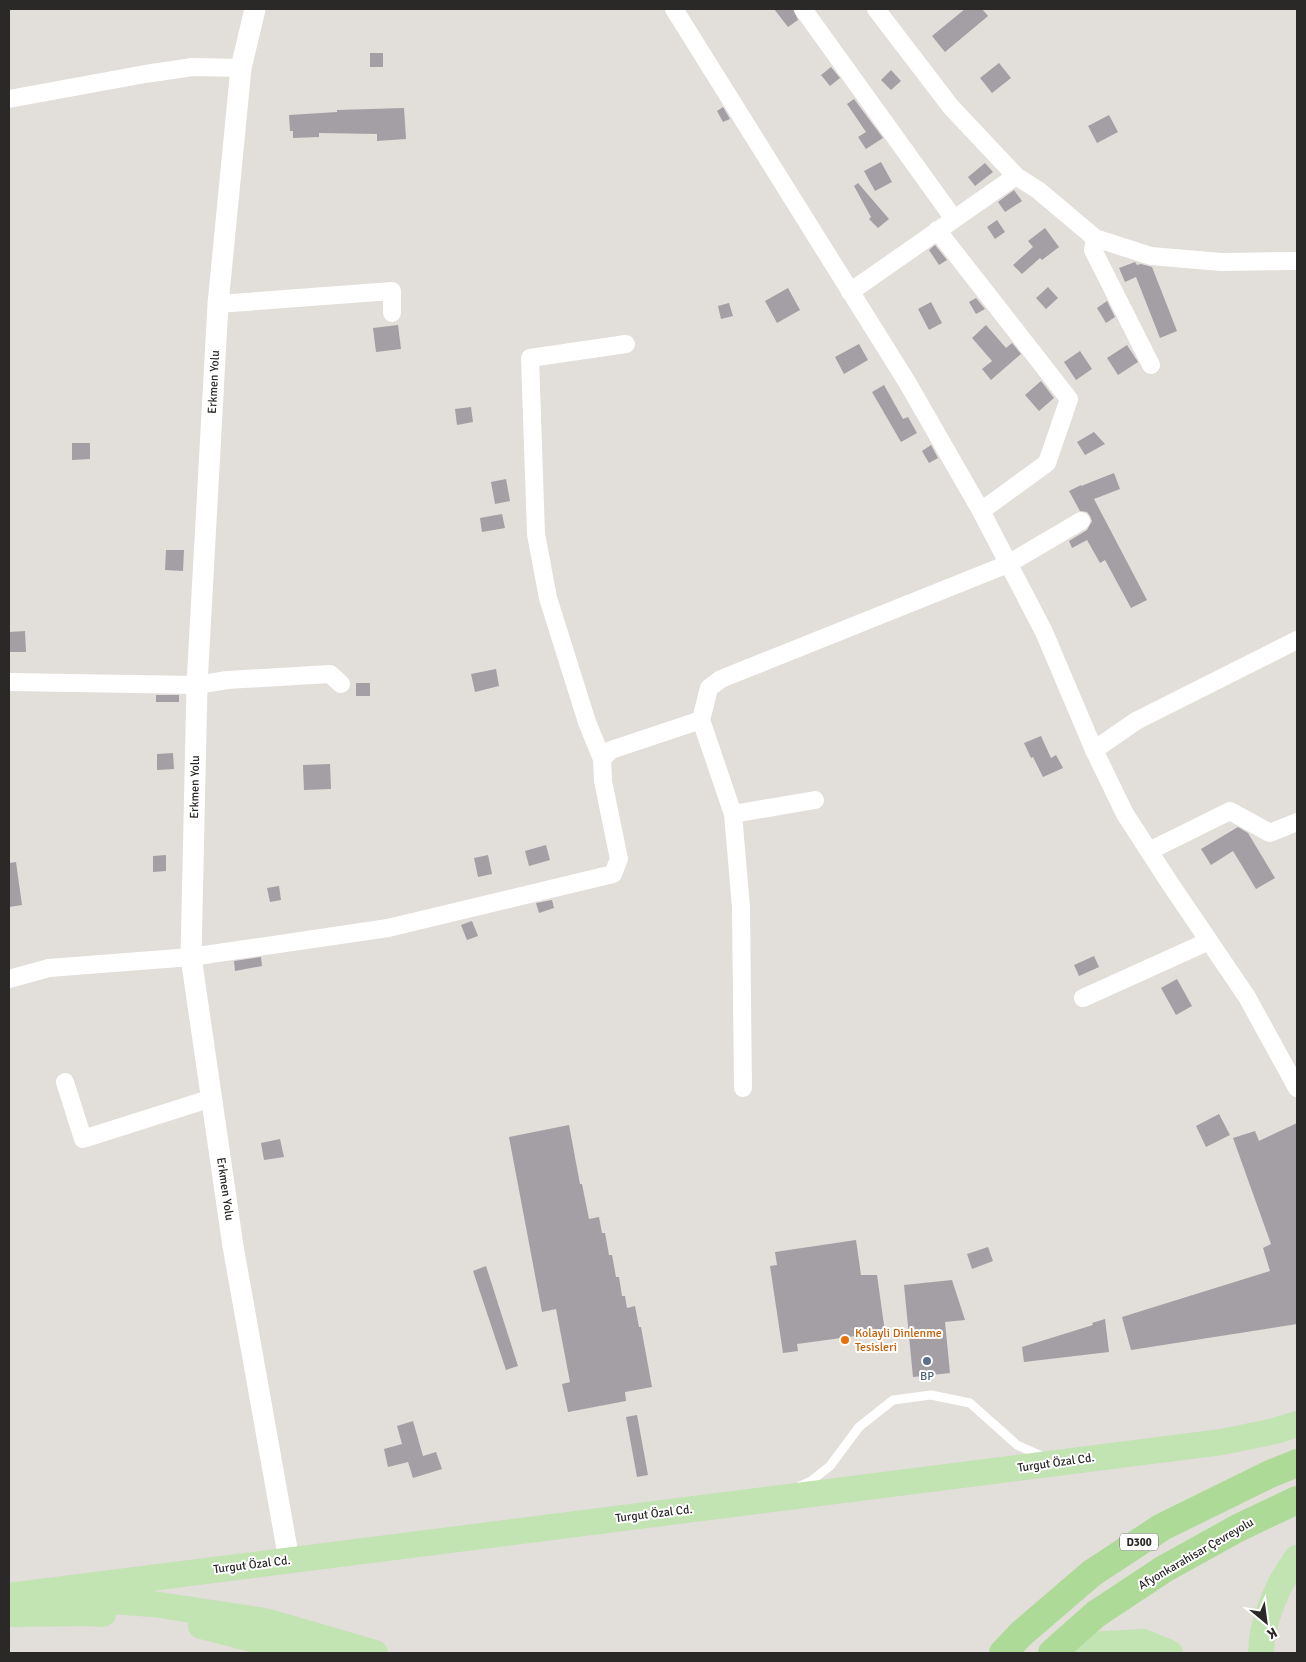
<svg xmlns="http://www.w3.org/2000/svg" width="1306" height="1662" viewBox="0 0 1306 1662" font-family="Signika,sans-serif">
	<style>
		.building { fill: #a39fa5 }
		.lines { fill: none; stroke-linecap: round; stroke-linejoin: round }
		.service { stroke: #fff; stroke-width: 9 }
		.minor { stroke: #fff; stroke-width: 18 }
		.tertiary { stroke: #fff; stroke-width: 21 }
		.primary { stroke: #c2e3b2; stroke-width: 26 }
		.trunk { stroke: #aeda98; stroke-width: 28 }
		.food-dot { fill: #e8710a; stroke: #fff; stroke-width: 2 }
		.service-dot { fill: #5c6f8a; stroke: #fff; stroke-width: 2 }
		.labels { text-anchor: middle; dominant-baseline: central; stroke-width: 4; stroke-linejoin: round; paint-order: stroke }
		.shield { fill: #fff; stroke: #6a6968; stroke-width: 1 }
		.shield-label { font-size: 11px; font-weight: bold; fill: #2a2927 }
		.street-label { font-size: 12px; fill: #2a2927; stroke: #fff }
		.food-label { font-size: 12px; fill: #c56008; stroke: #fff; text-anchor: start }
		.service-label { font-size: 12px; fill: #4e5e75; stroke: #fff }
	</style>
	<rect width="100%" height="100%" fill="#e2ded9"/>
	<!-- building -->
	<path class="building" d="M774,9H793L798,20L788,27Z
		M965,9H982L988,16L945,52L932,36Z
		M370,53H383V67H370Z
		M999,63L1011,78L992,93L980,78Z
		M831,67L840,78L830,86L821,75Z
		M891,70L901,81L891,90L881,80Z
		M854,99L883,138L866,149L858,137L866,132L847,104Z
		M723,107L730,119L723,122L717,111Z
		M404,108L406,139L377,141V134L319,133V137L293,138V131H290L289,115L337,112V110Z
		M1109,115L1118,132L1097,143L1088,126Z
		M881,162L892,182L875,191L864,171Z
		M985,163L993,172L975,186L968,177Z
		M858,183L889,219L878,228L869,219L871,217L854,186Z
		M1014,190L1022,201L1005,212L998,202Z
		M997,220L1005,232L995,239L987,227Z
		M1045,228L1059,247L1042,260L1040,258L1022,274L1013,265L1033,247L1028,241Z
		M935,245L947,260L939,265L929,250Z
		M1135,262L1137,265L1141,264L1152,267L1177,331L1160,338L1136,277L1125,282L1119,268Z
		M1048,287L1058,298L1046,309L1036,298Z
		M788,288L800,310L777,323L765,301Z
		M976,298L985,309L976,314L969,302Z
		M1107,301L1115,317L1106,323L1097,308Z
		M931,302L942,323L929,330L918,309Z
		M729,303L733,316L721,319L718,306Z
		M398,325L401,349L376,352L373,328Z
		M986,325L1006,348L1012,343L1021,354L991,380L982,369L992,361L972,338Z
		M859,344L868,360L844,374L835,357Z
		M1127,345L1138,362L1118,375L1107,358Z
		M1080,351L1092,369L1076,380L1064,362Z
		M1041,381L1054,398L1039,411L1025,395Z
		M884,385L903,419L908,417L917,433L901,442L872,392Z
		M471,407L473,422L457,425L455,409Z
		M1094,432L1105,444L1085,455L1077,442Z
		M72,443H90V459L72,460Z
		M931,445L938,458L929,463L922,451Z
		M1114,473L1120,489L1094,499L1147,600L1131,608L1105,560L1100,563L1087,540L1072,548L1069,541L1087,530L1092,521L1090,516L1087,512L1080,511L1069,491L1081,485V486Z
		M506,479L510,501L495,504L491,482Z
		M502,514L505,528L482,532L480,518Z
		M166,550H184L183,571L165,570Z
		M25,631L26,652H9V632Z
		M496,669L499,686L475,692L471,674Z
		M356,683H370V696H356Z
		M156,695H179V702H156Z
		M1041,736L1051,758L1056,755L1063,768L1043,777L1033,757L1031,758L1024,743Z
		M173,753L174,769L157,770V754Z
		M330,764L331,789L304,790L303,765Z
		M1238,827L1248,833L1275,878L1256,889L1233,851L1211,865L1201,849Z
		M546,845L550,860L529,866L525,851Z
		M166,855V871L153,872V856Z
		M488,855L492,874L478,877L474,858Z
		M16,862L22,905L9,907V863Z
		M279,886L281,900L270,902L267,888Z
		M552,900L554,908L539,913L536,903Z
		M472,921L478,936L467,940L461,925Z
		M1094,956L1099,967L1079,976L1074,965Z
		M261,957L262,966L235,971L234,961Z
		M1177,979L1192,1006L1176,1015L1161,988Z
		M1219,1114L1230,1135L1206,1147L1196,1126Z
		M1297,1123V1324L1131,1350L1122,1317L1270,1271L1263,1248L1271,1244L1233,1138L1255,1131L1259,1141Z
		M569,1125L580,1184H582L589,1219L599,1217L602,1233H605L609,1255H612L616,1277H619L622,1296H625L627,1308L635,1306L639,1327H641L652,1387L625,1392L626,1401L568,1412L562,1384L570,1382L556,1309L542,1312L509,1137Z
		M280,1139L284,1157L264,1160L261,1143Z
		M856,1240L861,1275H877L885,1332L797,1344L798,1351L783,1353L770,1266L777,1265L775,1252Z
		M988,1247L993,1261L972,1269L967,1254Z
		M486,1266L518,1366L506,1370L473,1271Z
		M952,1280L965,1320L945,1322L950,1373L913,1377L904,1285Z
		M1105,1319L1109,1352L1024,1362L1022,1347L1093,1325L1092,1323Z
		M637,1415L648,1475L637,1477L626,1417Z
		M413,1421L423,1456L436,1452L442,1469L413,1478L408,1462L388,1467L384,1449L402,1444L397,1426Z"/>
	<g class="lines">
		<!-- service -->
		<path class="service" d="M800,1486L811,1481L830,1466L859,1427L893,1400L931,1395L970,1403L1017,1445L1044,1457"/>
		<!-- minor -->
		<path class="minor" d="M674,9L907,382L981,511L1044,632L1094,750L1125,814L1169,882L1247,997L1297,1088
			M803,9L954,219
			M876,9L951,107L1016,176L1038,190L1095,238L1151,256L1221,262L1297,261
			M9,99L145,74L193,67L241,68
			M937,230L1069,399L1047,463L981,511
			M1095,238L1093,250L1151,365
			M850,292L1016,176
			M218,304L392,291V313
			M9,682L197,685L227,680L330,674L341,684
			M1094,750L1136,721L1297,640
			M602,759L611,750L701,720
			M733,814L815,800
			M1149,851L1230,811L1270,833L1297,822
			M9,979L49,968L191,957L388,928L613,874L619,859L603,781L602,759L587,722L548,598L536,534L530,358L626,344
			M1083,998L1209,941
			M65,1082L83,1139L212,1098
			M743,1088L741,907L733,814L701,720L709,688L721,679L1008,564L1081,521"/>
		<!-- tertiary -->
		<path class="tertiary" d="M255,9L241,68L218,304L197,685L191,957L233,1246L289,1560"/>
		<!-- primary -->
		<path class="primary" d="M9,1596L1222,1442L1275,1431L1297,1424
			M80,1599L153,1604L265,1621L375,1653
			M9,1614L89,1613L103,1614
			M201,1626L271,1644L314,1653
			M1075,1653L1090,1645L1143,1642L1170,1653
			M1261,1653C1261,1623 1278,1582 1297,1558"/>
		<!-- trunk -->
		<path class="trunk" d="M1003,1653L1022,1633L1092,1573L1162,1527L1270,1474L1297,1463
			M1052,1653L1096,1614L1164,1569L1238,1528L1297,1500"/>
	</g>
	<!-- markers -->
	<circle class="food-dot" cx="845" cy="1340" r="5"/>
	<circle class="service-dot" cx="927" cy="1361" r="5"/>
	<g class="labels">
		<!-- shield labels -->
		<rect class="shield" x="1120" y="1533.5" width="38" height="17" rx="4"/>
		<g class="shield-label">
			<text x="1139" y="1542">D300</text>
		</g>
		<!-- street labels -->
		<g class="street-label">
			<text transform="translate(214 382) rotate(-87)">Erkmen Yolu</text>
			<text transform="translate(195 787) rotate(-89)">Erkmen Yolu</text>
			<text transform="translate(225 1189) rotate(82)">Erkmen Yolu</text>
			<text transform="translate(1056 1463) rotate(-8)">Turgut Özal Cd.</text>
			<text transform="translate(654 1514) rotate(-7)">Turgut Özal Cd.</text>
			<text transform="translate(1196 1554) rotate(-30)">Afyonkarahisar Çevreyolu</text>
			<text transform="translate(252 1565) rotate(-7)">Turgut Özal Cd.</text>
		</g>
		<!-- food labels -->
		<g class="food-label">
			<text x="855" y="1333">Kolayli Dinlenme<tspan x="855" dy="14">Tesisleri</tspan></text>
		</g>
		<!-- service labels -->
		<g class="service-label">
			<text x="927" y="1376">BP</text>
		</g>
	</g>
	<!-- border -->
	<rect width="1306" height="1662" fill="none" stroke="#2a2927" stroke-width="20"/>
	<!-- north arrow -->
	<g transform="translate(1266 1622) rotate(151)" stroke="#ffffff" stroke-width="4" paint-order="stroke">
	<path d="M0-4L9 19L0 12L-9 19Z" fill="#2a2927"/>
	<text y="-8" font-size="14" font-weight="bold" text-anchor="middle" fill="#2a2927">K</text>
	</g>
</svg>
